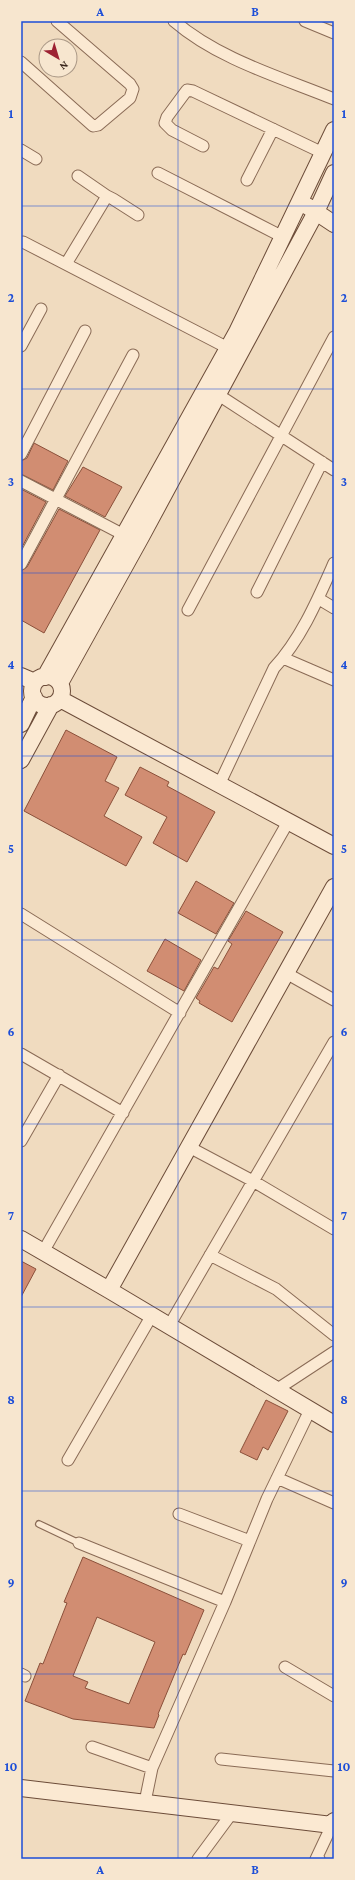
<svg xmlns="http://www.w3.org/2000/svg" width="355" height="1880" viewBox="0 0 355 1880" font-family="'Crimson Pro',serif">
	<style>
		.building { fill: #d18d72; stroke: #8b503a; fill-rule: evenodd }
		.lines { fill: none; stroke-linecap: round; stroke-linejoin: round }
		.lane-casing { stroke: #8a6b56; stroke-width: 8 }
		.street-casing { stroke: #8a6b56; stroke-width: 13 }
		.secondary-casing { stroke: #6c4c39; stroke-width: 18 }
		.lane { stroke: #fbe9d2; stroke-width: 5.5 }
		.street { stroke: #fbe9d2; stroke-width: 11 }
		.secondary { stroke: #fbe9d2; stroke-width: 16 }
		.grid { fill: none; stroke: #1d4ed8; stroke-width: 1; stroke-opacity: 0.55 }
		.neatline { fill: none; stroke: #1d4ed8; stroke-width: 1.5 }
		.grid-label { font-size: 13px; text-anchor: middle; font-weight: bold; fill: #1d4ed8 }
	</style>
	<rect width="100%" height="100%" fill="#f0dbbf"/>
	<!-- building -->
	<path class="building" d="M34,443L68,461L53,490L21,474V461L27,458Z
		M83,467L122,487L105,517L65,496Z
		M21,489L46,502L21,549Z
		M59,509L100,530L44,633L21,620V571L27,567Z
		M66,730L117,757L105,781L119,788L104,816L142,837L126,866L24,811Z
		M140,767L169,782L167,786L215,812L187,862L153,843L167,817L125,795Z
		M196,881L234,903L216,934L178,913Z
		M246,911L283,932L232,1022L199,1003L200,1001L196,998L214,967L218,969L232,944L228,941Z
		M165,939L201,960L184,991L147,971Z
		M21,1261L36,1269L21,1297Z
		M266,1400L288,1411L268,1450L263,1447L257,1460L240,1452Z
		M83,1557L204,1610L185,1655L183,1654L158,1714L159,1715L154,1728L73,1719L25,1701L40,1663L43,1664L67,1603L64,1602ZM97,1617L155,1642L129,1704L85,1688L88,1682L73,1676Z"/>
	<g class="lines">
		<!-- lane casing -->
		<g class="lane-casing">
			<path id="lane" d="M39,1524L79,1543"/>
		</g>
		<!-- street casing -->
		<g class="street-casing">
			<path id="street" d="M174,21C218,59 280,77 334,99
				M305,21L334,33
				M21,62L93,126L98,125L130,98L133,89L130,84L57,21
				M203,146L172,130L165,123L167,117L187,90L193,91L323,153
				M21,150L36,159
				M158,173L283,237
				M78,176L107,196
				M247,180L273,129
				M23,242L228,348
				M66,264L107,196L113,199L138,215
				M21,346L41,309
				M217,394L334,470
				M21,454L85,331
				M21,481L124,535
				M21,564L133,355
				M257,592L322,462
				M319,599L334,608
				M188,610L334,337
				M283,658L334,680
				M219,785L274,668C301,639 318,599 334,563
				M21,914L180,1013
				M286,973L334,1000
				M21,1054L123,1113
				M21,1141L59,1075
				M189,1147L253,1181L334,1229
				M43,1252L288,822
				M210,1255L276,1289L334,1335
				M169,1326L334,1042
				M276,1390L334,1352
				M68,1460L152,1315
				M277,1478L334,1503
				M179,1514L250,1541
				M79,1543L225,1602
				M285,1667L334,1696
				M21,1674L25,1676
				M92,1747L152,1768
				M221,1759L334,1771
				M145,1802L152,1768L225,1602L267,1499L310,1410
				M198,1859L232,1813
				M319,1859H316L332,1825"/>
		</g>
		<!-- secondary casing -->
		<g class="secondary-casing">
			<path id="secondary" d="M307,206L334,224
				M21,676L35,682
				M32 691a15 15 0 1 1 30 0a15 15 0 1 1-30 0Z
				M45,677L237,332L334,130
				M60,683L141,537L316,212L334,173
				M60,699L334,846
				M21,724L34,697
				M21,760L51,705
				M21,1239L109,1290L334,1424
				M109,1290L334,887
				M21,1788L332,1825L334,1821"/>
		</g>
		<!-- lane -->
		<use href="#lane" class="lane"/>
		<!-- street -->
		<use href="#street" class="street"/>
		<!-- secondary -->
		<use href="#secondary" class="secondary"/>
	</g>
	<!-- grid -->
	<path class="grid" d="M178,21V1859M21,206H334M21,389H334M21,573H334M21,756H334M21,940H334M21,1124H334M21,1307H334M21,1491H334M21,1674H334"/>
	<!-- border -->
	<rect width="355" height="1880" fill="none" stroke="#f7e6cf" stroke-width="44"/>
	<!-- north arrow -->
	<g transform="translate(58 58) rotate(142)"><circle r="19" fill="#f7e6cf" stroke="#ab9987"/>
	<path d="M0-3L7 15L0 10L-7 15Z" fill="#9d2233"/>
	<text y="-6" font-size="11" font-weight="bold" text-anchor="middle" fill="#39261c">N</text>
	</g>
	<rect x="22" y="22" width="311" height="1836" class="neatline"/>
	<g class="grid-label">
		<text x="100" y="16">A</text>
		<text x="255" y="16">B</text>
		<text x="11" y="118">1</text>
		<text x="344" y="118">1</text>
		<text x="11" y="302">2</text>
		<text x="344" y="302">2</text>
		<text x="11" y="486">3</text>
		<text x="344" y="486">3</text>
		<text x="11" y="669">4</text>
		<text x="344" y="669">4</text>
		<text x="11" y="853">5</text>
		<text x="344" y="853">5</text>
		<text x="11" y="1036">6</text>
		<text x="344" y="1036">6</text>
		<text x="11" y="1220">7</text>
		<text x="344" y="1220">7</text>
		<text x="11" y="1404">8</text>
		<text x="344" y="1404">8</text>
		<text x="11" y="1587">9</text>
		<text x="344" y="1587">9</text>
		<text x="11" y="1771">10</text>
		<text x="344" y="1771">10</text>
		<text x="100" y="1874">A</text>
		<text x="255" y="1874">B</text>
	</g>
</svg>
